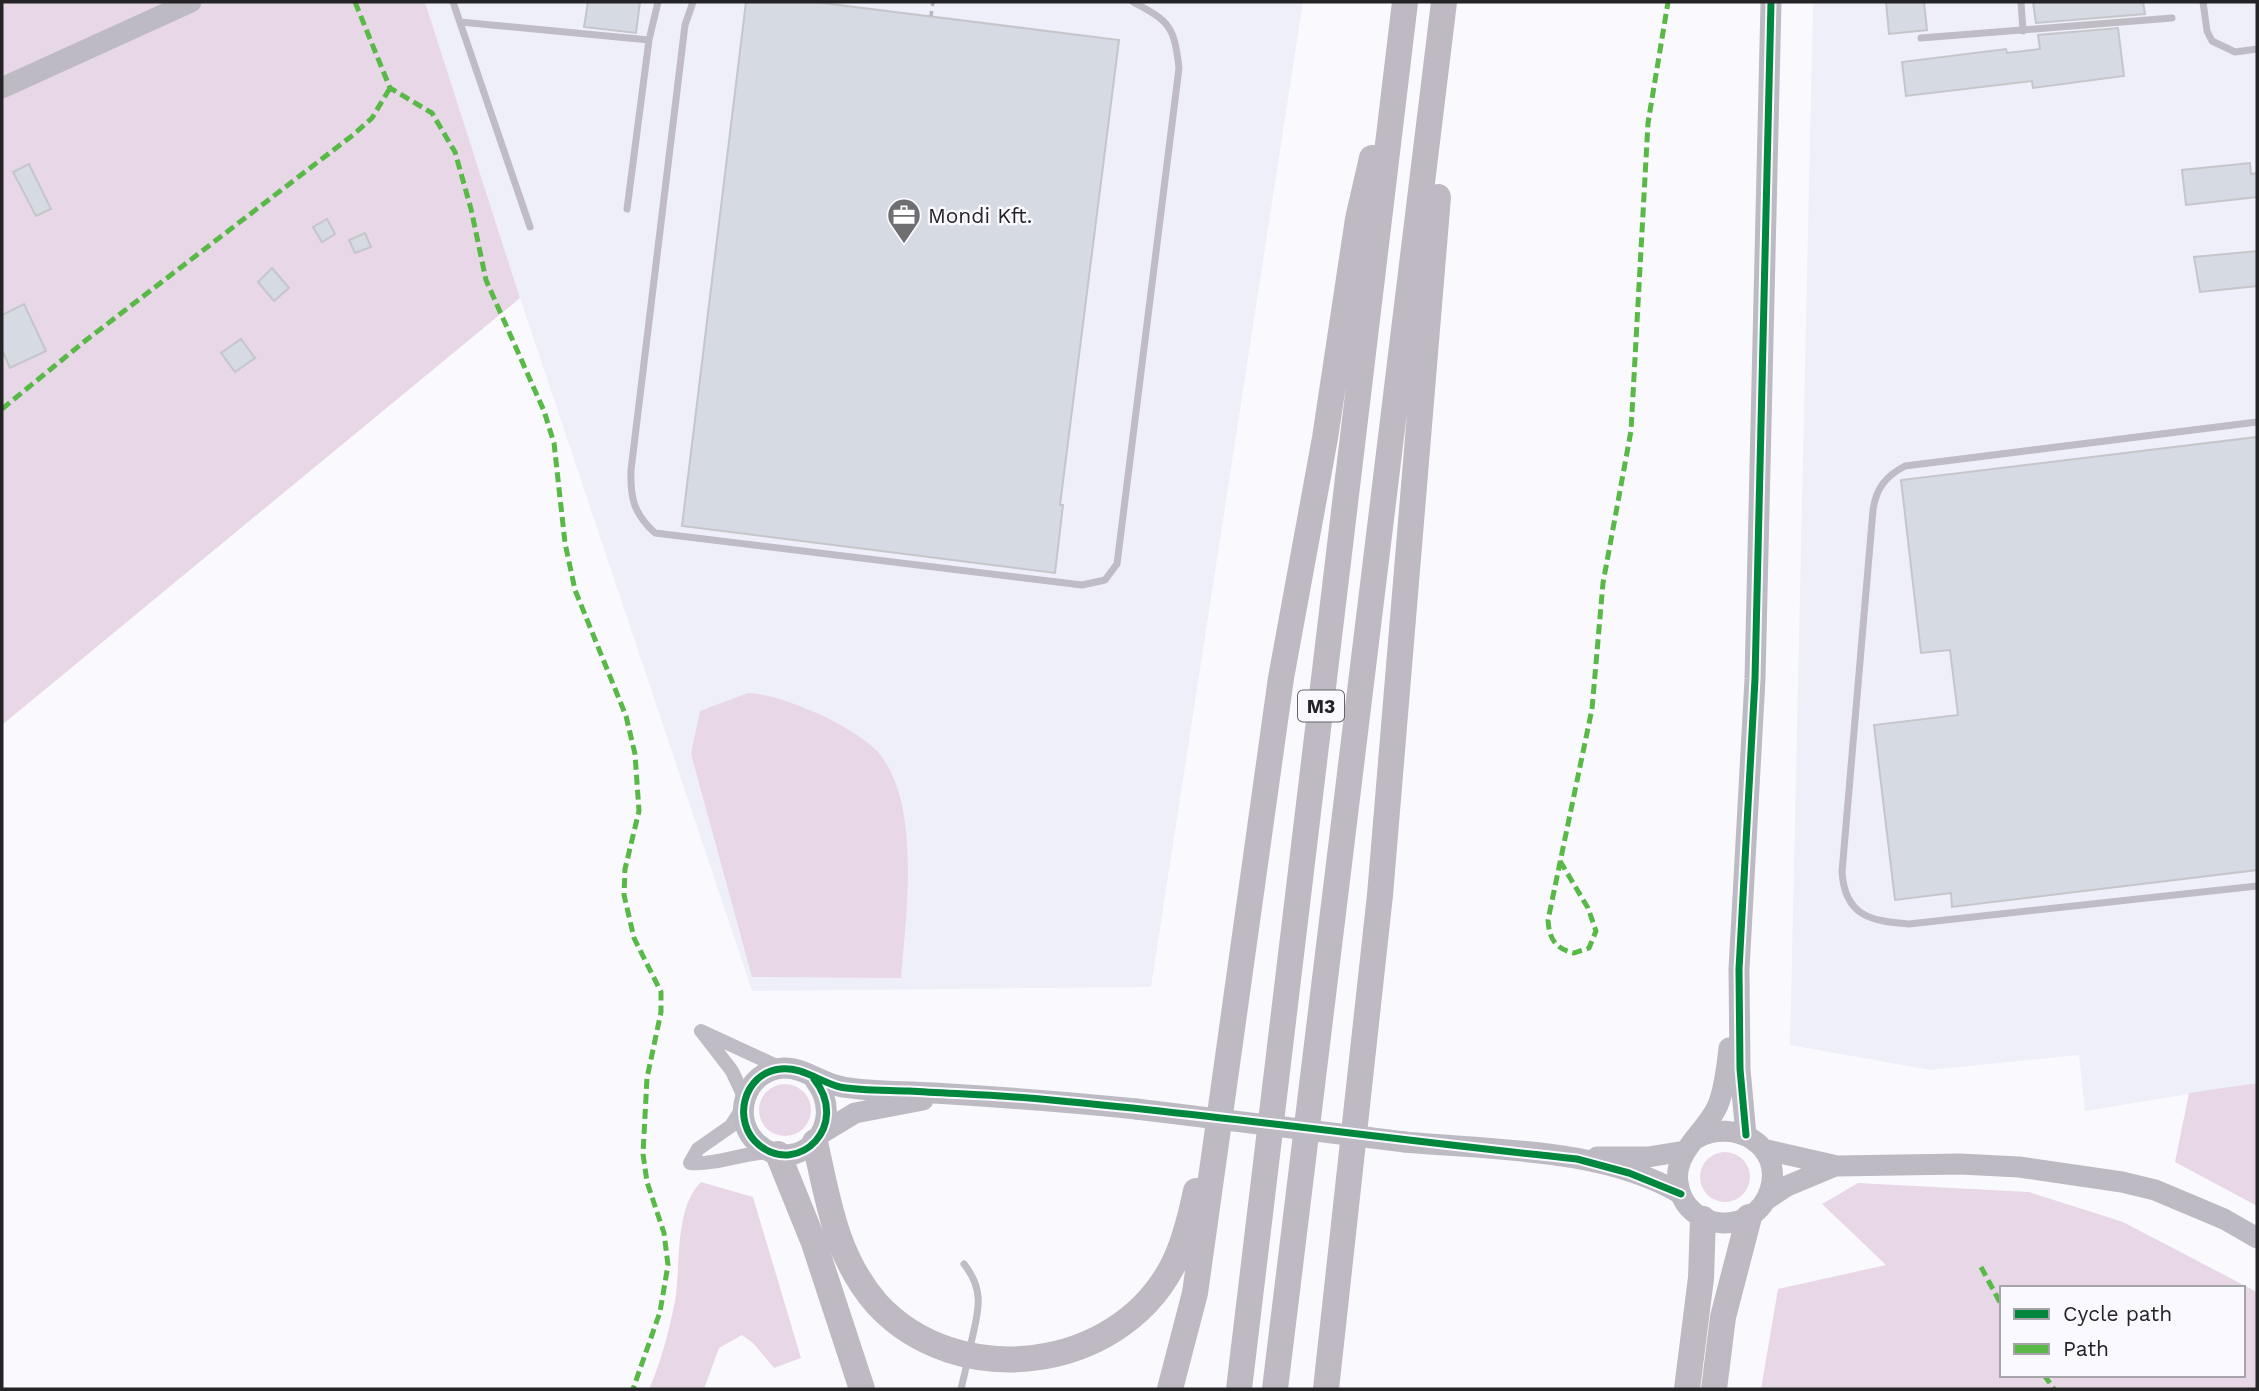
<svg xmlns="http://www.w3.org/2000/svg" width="2259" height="1391" viewBox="0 0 2259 1391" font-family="'Work Sans',sans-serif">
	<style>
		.built { fill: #efeffa }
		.green { fill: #e8d8e7; fill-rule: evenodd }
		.building { fill: #d6dae2; stroke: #c5c6c9; stroke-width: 2 }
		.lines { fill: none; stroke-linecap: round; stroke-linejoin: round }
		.path { stroke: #b9b6bd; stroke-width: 3.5; stroke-dasharray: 5 5; stroke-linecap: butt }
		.lane { stroke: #c0bcc5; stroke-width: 7 }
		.street { stroke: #c0bcc5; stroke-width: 14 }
		.secondary { stroke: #bebac4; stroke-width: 21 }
		.highway { stroke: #beb9c2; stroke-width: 26 }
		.secondary-bridge { stroke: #bebac4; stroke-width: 21 }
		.quiet { stroke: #58b947; stroke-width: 5; stroke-dasharray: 10 5; stroke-linecap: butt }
		.cycleway-casing { stroke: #f9f9ff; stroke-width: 11 }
		.cycleway { stroke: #00873e; stroke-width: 7 }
		.labels { text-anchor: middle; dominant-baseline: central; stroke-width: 5; stroke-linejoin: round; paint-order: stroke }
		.shield { fill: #f9f9ff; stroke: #646468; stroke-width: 2 }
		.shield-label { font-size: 19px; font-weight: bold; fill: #242427 }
		.poi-label { font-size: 21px; fill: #242427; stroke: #f9f9ff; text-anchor: start }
	</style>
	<rect width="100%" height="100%" fill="#fafafe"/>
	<!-- built -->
	<path class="built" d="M425,2H1303L1151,987L752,991L520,298Z
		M1813,2H2257V1083L2085,1111L2079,1055L1930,1070L1790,1045Z"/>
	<!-- green -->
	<path class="green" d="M2,2H425L520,298L2,725Z
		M748,693C775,695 795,704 819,714C838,723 864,737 878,752C922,804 906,914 901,978L752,977L691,754L700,711Z
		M2257,1083V1206L2175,1162L2189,1093Z
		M759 1110a26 26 0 1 1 52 0a26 26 0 1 1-52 0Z
		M1700 1177a25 25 0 1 1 50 0a25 25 0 1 1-50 0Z
		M701,1182L753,1197L801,1358L774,1368L753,1343L742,1335L719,1348L704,1389H649C661,1362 669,1331 675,1301C681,1266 674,1208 701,1182Z
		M1858,1183L2029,1192L2123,1222L2257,1292V1389H1761L1778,1289L1886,1265L1822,1204ZM2002,1288H2243V1375H2002Z"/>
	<!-- building -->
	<path class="building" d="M588,2H640L636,33L584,27Z
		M746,2H815L1119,40L1060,505H1063L1055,573L682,526Z
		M1886,2H1924L1927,30L1889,34Z
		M2033,2H2143L2145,14L2036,23Z
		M2118,28L2124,76L2033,88L2032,81L1906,96L1902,62L2006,49L2007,53L2040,49L2038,35Z
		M2250,163L2251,174L2257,173V197L2186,205L2182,170Z
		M29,164L51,209L36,216L13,172Z
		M327,219L335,234L322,242L313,227Z
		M365,233L371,247L355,253L349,240Z
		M2257,251V286L2200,292L2194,257Z
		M272,268L289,288L274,301L258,282Z
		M24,304L46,351L10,368L2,350V315Z
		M241,339L255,358L235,372L221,353Z
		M2257,437V870L1952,907L1951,893L1895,900L1874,725L1958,715L1950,650L1921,653L1901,480Z"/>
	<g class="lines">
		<!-- path -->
		<path class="path" d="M931,16L933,2"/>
		<!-- lane -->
		<path class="lane" d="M453,2L530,227
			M693,2L685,25L631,470C630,498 634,514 655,533L1082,585L1105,580L1117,564L1179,68C1174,27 1171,22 1133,2
			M2021,2L2023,31
			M2203,2L2207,31L2212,41L2235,52L2257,49
			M460,22L649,40
			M1921,38L2172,18
			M627,209L649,40L658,2
			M2257,422L1905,466C1886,476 1876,488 1873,510L1842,872C1845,916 1870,921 1909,924L2257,886
			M964,1264C987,1293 977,1314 970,1348
			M961,1389L968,1359"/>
		<!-- street -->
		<path class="street" d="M701,1031L781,1068
			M702,1032L732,1071L745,1099
			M743,1107L731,1126L698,1149L690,1163C717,1165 742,1153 769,1152"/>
		<!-- secondary -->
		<path class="secondary" d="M2,88L191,2
			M814,1079C851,1126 797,1178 758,1144C730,1120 744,1071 783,1068C804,1067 822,1084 843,1087C872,1092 904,1091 934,1093C1001,1097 1068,1102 1136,1109
			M822,1133L855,1113L923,1100
			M1746,1135L1740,1069L1739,969L1755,679L1771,2
			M1697,1138C1734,1118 1784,1145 1770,1190C1755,1237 1685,1233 1678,1183C1673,1151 1707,1132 1718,1105C1725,1087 1727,1066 1729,1048
			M1405,1142C1491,1150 1605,1148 1681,1194
			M1763,1149L1837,1166L1960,1164L2019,1167L2122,1182L2155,1190L2224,1219L2257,1238
			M1597,1157H1648L1685,1151
			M1766,1200L1787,1186L1835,1166"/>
		<!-- highway -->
		<path class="highway" d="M815,1142C828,1201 836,1257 877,1304C957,1391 1116,1373 1172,1267C1184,1245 1191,1215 1196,1191
			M778,1154L814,1243L862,1389
			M1170,1389L1195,1293L1281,678L1325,438L1358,219L1372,158
			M1239,1389L1405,2
			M1275,1389L1444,2
			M1326,1389L1380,895L1438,197
			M1687,1389L1701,1278L1703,1219
			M1714,1389L1723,1317L1749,1217"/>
		<!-- secondary-bridge -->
		<path class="secondary-bridge" d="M1136,1109L1405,1142"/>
		<!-- quiet -->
		<path class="quiet" d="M355,2L390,88L432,113L455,152L471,209L486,280L544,411L554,443L565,543L575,590L626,716L635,754L639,811L625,869L624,895L634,938L661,992V1012L647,1078L643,1154L647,1182L664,1233L668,1265L660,1312L633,1389
			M2,409L85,341L353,135L372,118L390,88
			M1560,861L1588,908L1596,931L1589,948L1574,953C1555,949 1549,938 1548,920L1592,709L1603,583L1631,431L1648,123L1668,2
			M1981,1267L2002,1306
			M2044,1375L2054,1389"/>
		<!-- cycleway casing -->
		<g class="cycleway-casing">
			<path id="cycleway" d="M814,1079C851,1125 799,1177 759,1145C731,1122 743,1073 780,1069C801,1066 820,1082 840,1087C862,1091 886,1090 909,1091C956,1094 1004,1095 1051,1100C1227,1116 1401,1141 1577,1159L1629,1173L1681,1194
				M1746,1135L1740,1069L1739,969L1755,679L1771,2"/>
		</g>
		<!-- cycleway -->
		<use href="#cycleway" class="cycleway"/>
	</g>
	<!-- icons -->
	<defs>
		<g id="office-pin" transform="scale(1.75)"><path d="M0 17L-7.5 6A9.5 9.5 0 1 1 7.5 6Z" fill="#6f6f72" stroke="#f9f9ff"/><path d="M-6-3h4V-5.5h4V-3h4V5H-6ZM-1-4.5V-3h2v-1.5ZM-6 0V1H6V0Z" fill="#fff"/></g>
	</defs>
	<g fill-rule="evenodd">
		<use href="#office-pin" x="904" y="215"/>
	</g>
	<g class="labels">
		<!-- shield labels -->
		<rect class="shield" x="1298" y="690.5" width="46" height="31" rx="5"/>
		<g class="shield-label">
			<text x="1321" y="706">M3</text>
		</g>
		<!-- poi labels -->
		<g class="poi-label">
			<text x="928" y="215">Mondi Kft.</text>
		</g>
	</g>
	<!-- border -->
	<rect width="2259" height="1391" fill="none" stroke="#242427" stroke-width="7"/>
	<!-- legend -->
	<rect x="2000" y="1286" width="245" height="91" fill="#f9f9ff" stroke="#a4a4a9" stroke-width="2"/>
	<rect x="2014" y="1309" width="35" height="10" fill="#00873e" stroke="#a4a4a9" stroke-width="2"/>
	<text x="2063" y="1321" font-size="21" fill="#242427">Cycle path</text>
	<rect x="2014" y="1344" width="35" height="10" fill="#58b947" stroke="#a4a4a9" stroke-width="2"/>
	<text x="2063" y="1356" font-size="21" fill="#242427">Path</text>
</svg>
